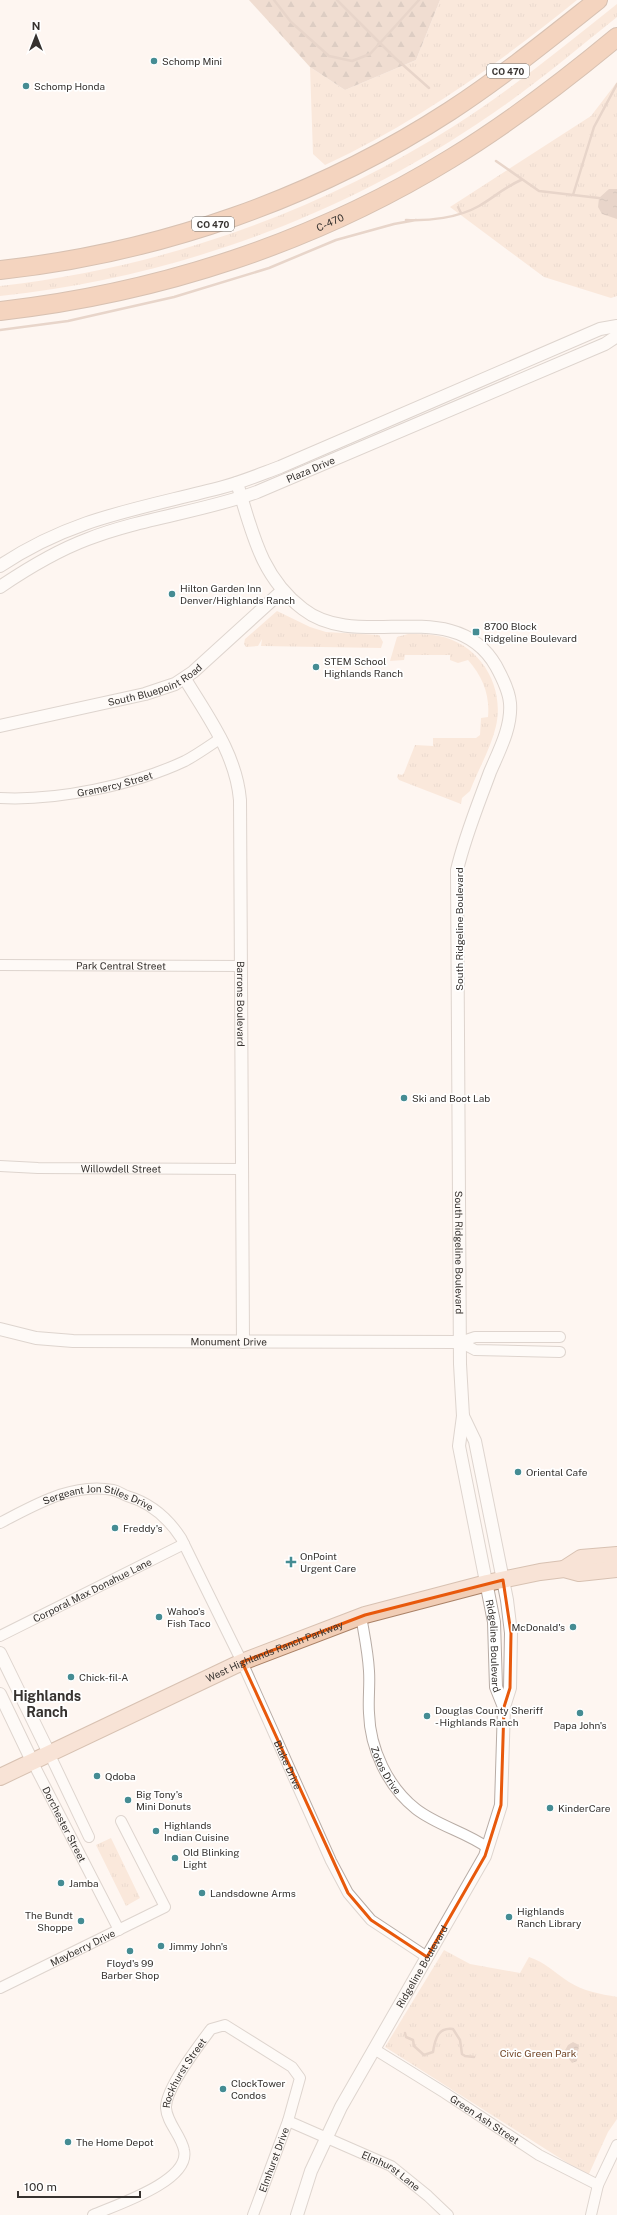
<svg xmlns="http://www.w3.org/2000/svg" width="617" height="2215" viewBox="0 0 617 2215" font-family="'Public Sans',sans-serif">
	<style>
		.grass { fill: url(#grass-tufts) }
		.forest { fill: url(#forest-firs) }
		.water { fill: url(#water-ripples) }
		.lines { fill: none; stroke-linecap: round; stroke-linejoin: round }
		.stream { stroke: #ceae9b; stroke-width: 2.5 }
		.minor-casing { stroke: #b8aca5; stroke-width: 12 }
		.tertiary-casing { stroke: #b8aca5; stroke-width: 14 }
		.primary-casing { stroke: #aa8166; stroke-width: 18 }
		.motorway-casing { stroke: #aa8166; stroke-width: 20 }
		.minor { stroke: #fff; stroke-width: 10 }
		.tertiary { stroke: #fff; stroke-width: 12 }
		.primary { stroke: #f1cdb5; stroke-width: 16 }
		.motorway { stroke: #e8ab83; stroke-width: 18 }
		.marked { fill: none; stroke: #e8590c; stroke-width: 3; stroke-linejoin: round }
		.poi-dot { fill: #458c93; stroke: #fff; stroke-width: 1.5 }
		.labels { text-anchor: middle; dominant-baseline: central; stroke-width: 3.5; stroke-linejoin: round; paint-order: stroke }
		.shield { fill: #fff; stroke: #72706d; stroke-width: 1 }
		.shield-label { font-size: 9px; font-weight: bold; fill: #36322f }
		.poi-label { font-size: 10px; fill: #36322f; stroke: #fff; text-anchor: start }
		.street-label { font-size: 10px; fill: #36322f; stroke: #fff }
		.park-label { font-size: 10px; fill: #704325; stroke: #fff }
		.district-label { font-size: 14px; font-weight: bold; fill: #36322f; stroke: #fff }
	</style>
	<defs>
		<pattern id="grass-tufts" width="24" height="20" patternUnits="userSpaceOnUse"><rect width="24" height="20" fill="#f7d7c2"/><path d="M3 7l-1-3M5 7V3M7 7l1-3M15 17l-1-3M17 17v-4M19 17l1-3" fill="none" stroke="#d4b9a7"/></pattern>
		<pattern id="forest-firs" width="22" height="20" patternUnits="userSpaceOnUse"><rect width="22" height="20" fill="#dfbfab"/><path d="M5 1l3.5 6h-7zM16 11l3.5 6h-7z" fill="#b69c8c"/></pattern>
		<pattern id="water-ripples" width="26" height="14" patternUnits="userSpaceOnUse"><rect width="26" height="14" fill="#ceae9b"/><path d="M2 4q2-2 4 0t4 0M15 11q2-2 4 0t4 0" fill="none" stroke="#a88e7f"/></pattern>
	</defs>
	<rect width="100%" height="100%" fill="#fef6f1"/>
	<!-- grass -->
	<path class="grass" d="M440,0H577C498,64 417,122 325,165L313,154L310,67L345,90L416,60Z
		M617,4V17C571,54 526,92 477,124C335,219 170,278 0,296V286C161,268 317,213 454,126C511,90 564,46 617,4Z
		M617,82V296L611,298L544,277L450,207L591,116Z
		M277,611L310,627L326,632L379,635L383,642L381,648L261,646L262,639L258,646L246,647L244,644L245,639Z
		M408,634C418,634 429,634 439,636C480,644 505,686 496,726C491,748 478,770 470,791L462,798L461,804L399,780L397,777L398,774L402,775L404,773L415,745L433,746V738H476L480,735L481,718L488,717C490,695 483,677 468,660L458,663L450,660V655H405L404,660L390,661L397,637Z
		M111,1838L140,1898L126,1906L96,1845Z
		M444,1950L470,1964L520,1973L529,1957C545,1962 555,1973 569,1982C583,1991 600,1994 617,1997V2119L608,2132L588,2176L385,2047Z"/>
	<!-- forest -->
	<path class="forest" d="M249,0H440L416,60L345,90L310,67Z"/>
	<!-- water -->
	<path class="water" d="M609,189H617V219L602,214L598,207L599,198Z
		M573,2042L579,2045L577,2061L572,2063L564,2052L568,2045Z"/>
	<g class="lines">
		<!-- stream -->
		<path class="stream" d="M274,0L291,22L329,56L352,61L370,54L419,0
			M337,0L394,57L429,88
			M496,161L539,191L599,198
			M573,195L594,127L617,84
			M458,207L461,213
			M406,220C429,221 458,218 479,206C493,198 505,187 521,180
			M0,330L68,321L174,297L269,268L336,240L394,224L416,220
			M405,2033L406,2037L413,2040L414,2046L424,2055L433,2052C435,2039 438,2027 453,2029L460,2040L462,2054L465,2056L474,2057"/>
		<!-- minor casing -->
		<g class="minor-casing">
			<g id="minor">
				<path id="s1" d="M0,798C57,801 134,785 185,761C198,754 209,746 221,738"/>
				<path id="s2" d="M0,965L241,966"/>
				<path id="s3" d="M0,1166L38,1168L241,1169"/>
				<path d="M460,1342L475,1350L560,1352"/>
				<path d="M460,1342L475,1337H560"/>
				<path id="s4" d="M0,1523C35,1505 73,1482 113,1490C118,1491 122,1494 127,1496C151,1503 168,1518 181,1538L242,1662L331,1861L348,1893L371,1920L427,1957"/>
				<path id="s5" d="M361,1616C364,1634 368,1652 369,1671C370,1685 368,1699 369,1713C370,1749 388,1787 416,1809C438,1826 466,1832 488,1848"/>
				<path id="s6" d="M0,1636L184,1544"/>
				<path d="M49,1753L89,1837"/>
				<path id="s7" d="M32,1761L119,1930"/>
				<path id="s8" d="M0,1988L165,1907L121,1821"/>
				<path id="s9" d="M374,2049L445,2093L539,2155L598,2185"/>
				<path id="s10" d="M93,2215C116,2205 191,2181 184,2150C181,2135 167,2123 166,2108C165,2089 199,2045 211,2029L225,2025L292,2067L300,2078L288,2121"/>
				<path id="s11" d="M253,2215L288,2121L391,2166L428,2196L448,2215"/>
				<path d="M591,2215L598,2185L617,2145"/>
			</g>
		</g>
		<!-- tertiary casing -->
		<g class="tertiary-casing">
			<g id="tertiary">
				<path id="s12" d="M237,483C252,531 260,576 303,609C359,653 454,593 496,666C502,677 509,691 510,703C512,727 499,751 490,772C478,805 465,836 457,870L460,1364L463,1416L459,1446L494,1622L496,1687L504,1707"/>
				<path d="M0,566C73,517 140,509 223,487C242,482 261,474 280,467L600,329L617,326"/>
				<path id="s13" d="M0,587C28,568 56,551 88,539C142,518 202,512 257,492L605,344L617,336"/>
				<path id="s14" d="M185,679C208,717 236,754 240,800L243,1342"/>
				<path id="s15" d="M0,726L145,694L175,684L193,672L282,591"/>
				<path id="s16" d="M0,1329L36,1338L73,1341L460,1342"/>
				<path d="M0,1653L49,1753"/>
				<path d="M0,1694L32,1761"/>
				<path id="s17" d="M297,2215L311,2171L341,2107L485,1856L501,1805L504,1707L510,1688L511,1633L507,1600L475,1441L463,1416"/>
			</g>
		</g>
		<!-- primary casing -->
		<g class="primary-casing">
			<g id="primary">
				<path d="M564,1569L581,1558L617,1555"/>
				<path id="s18" d="M0,1777L242,1662L365,1615L487,1583L540,1572L564,1569L579,1573L617,1569"/>
			</g>
		</g>
		<!-- motorway casing -->
		<g class="motorway-casing">
			<g id="motorway">
				<path d="M0,270C159,253 316,198 450,111C502,77 550,38 598,0"/>
				<path id="s19" d="M0,311C159,293 313,243 450,159C509,123 564,81 617,37"/>
			</g>
		</g>
		<!-- minor -->
		<use href="#minor" class="minor"/>
		<!-- tertiary -->
		<use href="#tertiary" class="tertiary"/>
		<!-- primary -->
		<use href="#primary" class="primary"/>
		<!-- motorway -->
		<use href="#motorway" class="motorway"/>
	</g>
	<!-- marked area -->
	<path d="M0 0H617V2215H0ZM503,1580L511,1633L510,1688L504,1707L501,1805L485,1856L427,1957L371,1920L348,1893L242,1662L365,1615Z" fill="#fef6f1" fill-opacity=".55" fill-rule="evenodd"/>
	<path class="marked" d="M503,1580L511,1633L510,1688L504,1707L501,1805L485,1856L427,1957L371,1920L348,1893L242,1662L365,1615Z"/>
	<!-- markers -->
	<g class="poi-dot">
		<circle cx="154" cy="61" r="4"/>
		<circle cx="26" cy="86" r="4"/>
		<circle cx="172" cy="594" r="4"/>
		<rect x="472" y="628" width="8" height="8" rx="2"/>
		<circle cx="316" cy="667" r="4"/>
		<circle cx="404" cy="1098" r="4"/>
		<circle cx="518" cy="1472" r="4"/>
		<circle cx="115" cy="1528" r="4"/>
		<path d="M289 1556h4v4h4v4h-4v4h-4v-4h-4v-4h4z"/>
		<circle cx="159" cy="1617" r="4"/>
		<circle cx="573" cy="1627" r="4"/>
		<circle cx="71" cy="1677" r="4"/>
		<circle cx="580" cy="1713" r="4"/>
		<circle cx="427" cy="1716" r="4"/>
		<circle cx="97" cy="1776" r="4"/>
		<circle cx="128" cy="1800" r="4"/>
		<circle cx="550" cy="1808" r="4"/>
		<circle cx="156" cy="1831" r="4"/>
		<circle cx="175" cy="1858" r="4"/>
		<circle cx="61" cy="1883" r="4"/>
		<circle cx="202" cy="1893" r="4"/>
		<circle cx="509" cy="1917" r="4"/>
		<circle cx="81" cy="1921" r="4"/>
		<circle cx="161" cy="1946" r="4"/>
		<circle cx="130" cy="1951" r="4"/>
		<circle cx="223" cy="2089" r="4"/>
		<circle cx="68" cy="2142" r="4"/>
	</g>
	<g class="labels">
		<!-- shield labels -->
		<g class="shield">
			<rect x="487" y="64" width="42" height="14" rx="3"/>
			<rect x="192" y="217" width="42" height="14" rx="3"/>
		</g>
		<g class="shield-label">
			<text x="508" y="71">CO 470</text>
			<text x="213" y="224">CO 470</text>
		</g>
		<!-- poi labels -->
		<g class="poi-label">
			<text x="162" y="61">Schomp Mini</text>
			<text x="34" y="86">Schomp Honda</text>
			<text x="180" y="588">Hilton Garden Inn<tspan x="180" dy="12">Denver/Highlands Ranch</tspan></text>
			<text x="484" y="626">8700 Block<tspan x="484" dy="12">Ridgeline Boulevard</tspan></text>
			<text x="324" y="661">STEM School<tspan x="324" dy="12">Highlands Ranch</tspan></text>
			<text x="412" y="1098">Ski and Boot Lab</text>
			<text x="526" y="1472">Oriental Cafe</text>
			<text x="123" y="1528">Freddy's</text>
			<text x="300" y="1556">OnPoint<tspan x="300" dy="12">Urgent Care</tspan></text>
			<text x="167" y="1611">Wahoo's<tspan x="167" dy="12">Fish Taco</tspan></text>
			<text x="565" y="1627" text-anchor="end">McDonald's</text>
			<text x="79" y="1677">Chick-fil-A</text>
			<text x="435" y="1710">Douglas County Sheriff<tspan x="435" dy="12">- Highlands Ranch</tspan></text>
			<text x="580" y="1725" text-anchor="middle">Papa John's</text>
			<text x="105" y="1776">Qdoba</text>
			<text x="136" y="1794">Big Tony's<tspan x="136" dy="12">Mini Donuts</tspan></text>
			<text x="558" y="1808">KinderCare</text>
			<text x="164" y="1825">Highlands<tspan x="164" dy="12">Indian Cuisine</tspan></text>
			<text x="183" y="1852">Old Blinking<tspan x="183" dy="12">Light</tspan></text>
			<text x="69" y="1883">Jamba</text>
			<text x="210" y="1893">Landsdowne Arms</text>
			<text x="517" y="1911">Highlands<tspan x="517" dy="12">Ranch Library</tspan></text>
			<text x="73" y="1915" text-anchor="end">The Bundt<tspan x="73" dy="12">Shoppe</tspan></text>
			<text x="169" y="1946">Jimmy John's</text>
			<text x="130" y="1963" text-anchor="middle">Floyd's 99<tspan x="130" dy="12">Barber Shop</tspan></text>
			<text x="231" y="2083">ClockTower<tspan x="231" dy="12">Condos</tspan></text>
			<text x="76" y="2142">The Home Depot</text>
		</g>
		<!-- street labels -->
		<g class="street-label">
			<text stroke="none"><textPath href="#s19" startOffset="343">C-470</textPath></text>
			<text stroke="none"><textPath href="#s13" startOffset="334">Plaza Drive</textPath></text>
			<text stroke="none"><textPath href="#s15" startOffset="161">South Bluepoint Road</textPath></text>
			<text stroke="none"><textPath href="#s1" startOffset="116">Gramercy Street</textPath></text>
			<text transform="translate(459 929) rotate(-90)">South Ridgeline Boulevard</text>
			<text stroke="none"><textPath href="#s2" startOffset="121">Park Central Street</textPath></text>
			<text stroke="none"><textPath href="#s14" startOffset="338">Barrons Boulevard</textPath></text>
			<text stroke="none"><textPath href="#s3" startOffset="121">Willowdell Street</textPath></text>
			<text stroke="none"><textPath href="#s12" startOffset="954">South Ridgeline Boulevard</textPath></text>
			<text stroke="none"><textPath href="#s16" startOffset="230">Monument Drive</textPath></text>
			<text stroke="none"><textPath href="#s4" startOffset="106">Sergeant Jon Stiles Drive</textPath></text>
			<text stroke="none"><textPath href="#s6" startOffset="103">Corporal Max Donahue Lane</textPath></text>
			<text stroke="none"><textPath href="#s12" startOffset="1351">Ridgeline Boulevard</textPath></text>
			<text stroke="none"><textPath href="#s18" startOffset="302">West Highlands Ranch Parkway</textPath></text>
			<text stroke="none"><textPath href="#s4" startOffset="456">Blake Drive</textPath></text>
			<text stroke="none"><textPath href="#s5" startOffset="158">Zotos Drive</textPath></text>
			<text stroke="none"><textPath href="#s7" startOffset="71">Dorchester Street</textPath></text>
			<text stroke="none"><textPath href="#s8" startOffset="92">Mayberry Drive</textPath></text>
			<text stroke="none"><textPath href="#s17" startOffset="279">Ridgeline Boulevard</textPath></text>
			<text stroke="none"><textPath href="#s10" startOffset="204">Rockhurst Street</textPath></text>
			<text stroke="none"><textPath href="#s9" startOffset="131">Green Ash Street</textPath></text>
			<text stroke="none"><textPath href="#s11" startOffset="59">Elmhurst Drive</textPath></text>
			<text stroke="none"><textPath href="#s11" startOffset="215">Elmhurst Lane</textPath></text>
		</g>
		<!-- park labels -->
		<g class="park-label">
			<text x="538" y="2053">Civic Green Park</text>
		</g>
		<!-- district labels -->
		<g class="district-label">
			<text x="47" y="1696">Highlands<tspan x="47" dy="16">Ranch</tspan></text>
		</g>
	</g>
	<!-- north arrow -->
	<g transform="translate(36 36)" stroke="#ffffff" stroke-width="3" paint-order="stroke">
	<path d="M0-3L7 15L0 10L-7 15Z" fill="#36322f"/>
	<text y="-6" font-size="11" font-weight="bold" text-anchor="middle" fill="#36322f">N</text>
	</g>
	<!-- scale -->
	<path d="M18 2191v6h122v-6" fill="none" stroke="#36322f" stroke-width="2"/>
	<text x="24" y="2191" font-size="12" fill="#36322f" stroke="#ffffff" stroke-width="3" paint-order="stroke">100 m</text>
</svg>
